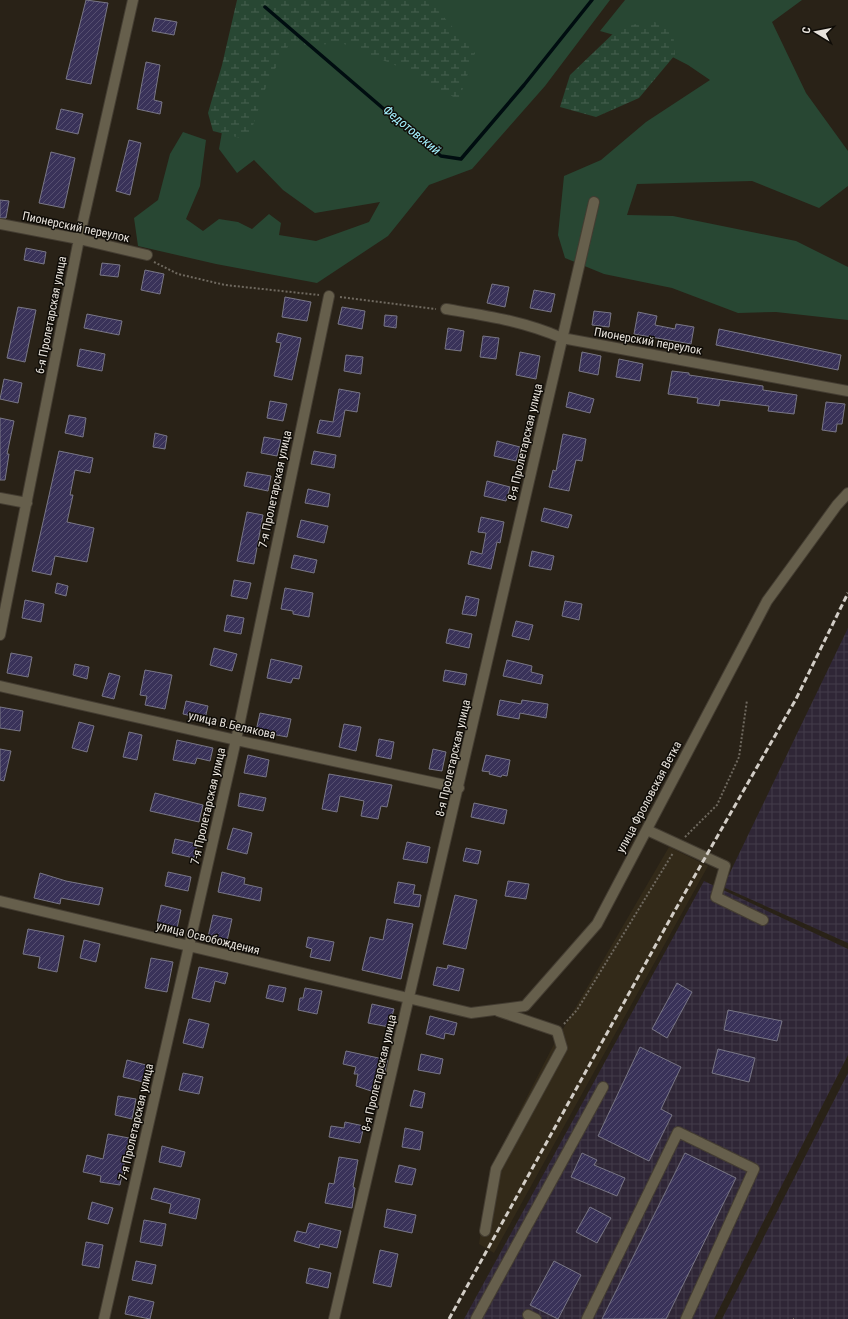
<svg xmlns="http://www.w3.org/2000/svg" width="848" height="1319" viewBox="0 0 848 1319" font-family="'Roboto Condensed',sans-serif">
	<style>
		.built { fill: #332a19 }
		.industrial { fill: url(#industrial-grid) }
		.green { fill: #284733 }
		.wetland { fill: url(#wetland-marsh) }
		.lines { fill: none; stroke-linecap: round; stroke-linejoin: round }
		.stream { stroke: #000d10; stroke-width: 3.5 }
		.building { fill: url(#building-hatch); stroke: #797786 }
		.minor-casing { stroke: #443d32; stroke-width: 12 }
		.path { stroke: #6f695f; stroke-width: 2; stroke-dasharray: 2 2; stroke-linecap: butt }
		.minor { stroke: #665f4c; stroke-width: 10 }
		.rail { stroke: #d2cdc6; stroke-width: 3; stroke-dasharray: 6 3; stroke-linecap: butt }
		.labels { text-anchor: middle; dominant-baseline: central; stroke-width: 3; stroke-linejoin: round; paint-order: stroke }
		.street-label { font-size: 12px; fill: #e7e2db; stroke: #0f0c07 }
		.water-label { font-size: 13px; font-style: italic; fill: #a4f0fe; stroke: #0f0c07 }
	</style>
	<defs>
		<pattern id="industrial-grid" width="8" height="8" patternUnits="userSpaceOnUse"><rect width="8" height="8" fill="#2f2636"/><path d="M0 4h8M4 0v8" fill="none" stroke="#433b49"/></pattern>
		<pattern id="wetland-marsh" width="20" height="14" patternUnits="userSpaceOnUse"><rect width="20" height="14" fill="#284733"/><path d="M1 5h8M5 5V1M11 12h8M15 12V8" fill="none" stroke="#476150"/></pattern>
		<pattern id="building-hatch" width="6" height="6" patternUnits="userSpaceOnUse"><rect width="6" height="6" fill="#393259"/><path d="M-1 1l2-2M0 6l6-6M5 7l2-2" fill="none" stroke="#564f70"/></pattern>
	</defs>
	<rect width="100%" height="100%" fill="#292217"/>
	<!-- built -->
	<path class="built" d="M669,847L708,866L494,1253L479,1244L490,1169L553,1046Z"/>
	<!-- industrial -->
	<path class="industrial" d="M848,628V943L723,887Z
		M704,881L848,949V1055L714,1319H464Z
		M848,1073V1319H722L809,1149Z"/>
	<!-- green -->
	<path class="green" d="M343,0H610L545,86L472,169L429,185L388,236L317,283L216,264L138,246L134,218L158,200L170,154L183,132L206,140L200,186L186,219L203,231L219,219L238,222L252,229L269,214L281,223L279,235L316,241L369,222L380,202L315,213L283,190L254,160L237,173L219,149L234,63Z
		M625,0H802L772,22L806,93L848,151V186L819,208L752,181L637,184L627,215L673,216L796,241L848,267V320L776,312L738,313L672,288L604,274L565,258L558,235L564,176L601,160L646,122L710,80L688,65L649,45L600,31Z"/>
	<!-- wetland -->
	<path class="wetland" d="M237,0H429L475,53L459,100L397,66L344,44L289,45L268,81L248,140L213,131L208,113L222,65Z
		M650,20L673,30L675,55L639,98L596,117L560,107L570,75L618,29Z"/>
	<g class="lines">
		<!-- stream -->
		<path class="stream" d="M265,7L385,110L441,156L461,159L524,85L592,0"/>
	</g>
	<!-- building -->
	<path class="building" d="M86,0L108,3L91,84L66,79Z
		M155,18L177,22L174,35L152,31Z
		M146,62L160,65L154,100L162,102L160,114L137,109Z
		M61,109L83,114L78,134L56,129Z
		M129,140L141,143L130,195L116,191Z
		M51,152L75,158L64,208L39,203Z
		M0,200L9,201L6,218H0Z
		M26,248L46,252L44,264L24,260Z
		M102,263L120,265L118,277L100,275Z
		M145,270L164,274L160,294L141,290Z
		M492,284L509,287L505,307L487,303Z
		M534,290L555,294L551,312L530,308Z
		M285,297L311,302L307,321L282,317Z
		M18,307L36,310L25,362L7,358Z
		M342,307L365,311L362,329L338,324Z
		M594,311L611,313L609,327L592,325Z
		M638,312L657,316L655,325L675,329L676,324L694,327L691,344L634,334Z
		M87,314L122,321L119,335L84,328Z
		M385,315L397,316L396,328L384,326Z
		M448,328L464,331L461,351L445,349Z
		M719,329L841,355L838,370L716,345Z
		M278,333L301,338L292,380L274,376L281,343L276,342Z
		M483,336L499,338L496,359L480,357Z
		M80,349L105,354L102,371L77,366Z
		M520,352L540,356L536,379L516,375Z
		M582,352L601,356L598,375L579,371Z
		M346,355L363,357L361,374L344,371Z
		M619,359L643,364L640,381L616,377Z
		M672,371L689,373V375L763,386V390L797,395L794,414L768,411L769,406L720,400L719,406L697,403L698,398L668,394Z
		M4,379L22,383L18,403L0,399Z
		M339,389L360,393L357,412L345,410L340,437L317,433L320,420L333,422Z
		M569,392L594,399L590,413L566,407Z
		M270,401L287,404L283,421L267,418Z
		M826,402L845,404L842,424H837L836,432L822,430Z
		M69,415L86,418L83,437L65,433Z
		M0,418L14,421L7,454H9L5,480H0Z
		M155,433L167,436L165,449L153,447Z
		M563,434L586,439L582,461L576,460L569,491L549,487L553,470L556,471Z
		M264,437L281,440L277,456L261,453Z
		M497,441L520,447L516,461L494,456Z
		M59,451L93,458L90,473L75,470L70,495H73L67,522L94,528L87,562L55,556L51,575L32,571Z
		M314,451L336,455L334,468L311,464Z
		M247,472L271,476L268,491L244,486Z
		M487,481L510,487L506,501L484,496Z
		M308,489L330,494L328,507L305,503Z
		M544,508L572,515L568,528L541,521Z
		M247,512L263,515L254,564L237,561Z
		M481,517L504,522L500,543L497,542L491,569L468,564L471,551L482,554L486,533L478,532Z
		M301,520L328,526L324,543L297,537Z
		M532,551L554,556L551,570L529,566Z
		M294,555L317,560L314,573L291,568Z
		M234,580L251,583L247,599L231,596Z
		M57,583L68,586L66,596L55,593Z
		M285,588L313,593L309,617L293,614V611L281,609Z
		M466,596L479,599L476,616L462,614Z
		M25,600L44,604L41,622L22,618Z
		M565,601L582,604L579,620L562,616Z
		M227,615L244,618L241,634L224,631Z
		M516,621L533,625L529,640L512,636Z
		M449,629L472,634L469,648L446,643Z
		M214,648L237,654L232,671L210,665Z
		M11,653L32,657L28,677L7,673Z
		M271,659L302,666L299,679L293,678L291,683L267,678Z
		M507,660L532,666L531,672L543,675L541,684L503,676Z
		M75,664L89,667L87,679L73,675Z
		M145,670L172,675L165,709L145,705L147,696L140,695Z
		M445,670L467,674L465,685L443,681Z
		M109,673L120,676L114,699L102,696Z
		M500,700L521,704L522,700L548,704L546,718L520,713L519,719L497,715Z
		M186,701L208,706L205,719L183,714Z
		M0,707L23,711L20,731L0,728Z
		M260,713L291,719L287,737L256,731Z
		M79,722L94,726L87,752L72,748Z
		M344,724L361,727L356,751L339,747Z
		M129,732L142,735L137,760L123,757Z
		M379,739L394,742L391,759L376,756Z
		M177,740L213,748L210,761L197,758L195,764L173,760Z
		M0,749L11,751L4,781L0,780Z
		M433,749L446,752L442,771L429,769Z
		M248,755L269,760L266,777L244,773Z
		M486,755L510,760L507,776L502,775L501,777L489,774L490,772L482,771Z
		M329,774L392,785L387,807L381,806L378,819L361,816L364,801L340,796L337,812L322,809Z
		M155,793L203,805L199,822L150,811Z
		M240,793L266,798L263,811L238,806Z
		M474,803L507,810L504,824L471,817Z
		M233,828L252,833L247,854L227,849Z
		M175,839L197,844L194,858L172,853Z
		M407,842L430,847L427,863L403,859Z
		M466,848L481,851L478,864L463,861Z
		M168,872L191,877L188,891L165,886Z
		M222,872L245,878L244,884L262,888L260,901L218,892Z
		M40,873L66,881L103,888L99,905L61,898L60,904L34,898Z
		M508,881L529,884L526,899L505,896Z
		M398,882L415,885L413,894L421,895L419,907L394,903Z
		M455,895L477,900L466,949L443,944Z
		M161,905L181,910L177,928L157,924Z
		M213,915L232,919L227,941L208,937Z
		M387,919L413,924L401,979L362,970L370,937L383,940Z
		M28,929L64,936L57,972L38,968L40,957L23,954Z
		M308,937L334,942L330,961L310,957L312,949L306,947Z
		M84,940L100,944L96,962L80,958Z
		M151,958L173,962L167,992L145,988Z
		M448,965L464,969L459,991L433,985L437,967L447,969Z
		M199,967L228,973L225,984L215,981L210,1002L192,998Z
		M677,983L692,992L667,1038L652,1029Z
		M269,985L286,988L283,1002L266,998Z
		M305,988L322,991L317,1014L298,1010L300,998H303Z
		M372,1004L394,1009L389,1027L368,1023Z
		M728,1010L782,1021L777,1041L724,1030Z
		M430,1016L457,1023L454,1035L445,1033L444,1039L426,1034Z
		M189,1019L209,1024L203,1048L183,1043Z
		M640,1047L681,1067L661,1109L672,1115L649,1161L598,1136Z
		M718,1049L755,1058L749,1082L712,1073Z
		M346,1051L388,1060L385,1071L379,1070L374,1092L356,1086L358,1074H354L356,1067L343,1064Z
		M421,1054L443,1059L440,1074L418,1070Z
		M127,1060L146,1065L143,1082L123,1077Z
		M183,1073L203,1077L199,1094L179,1090Z
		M414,1090L425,1093L422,1108L410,1106Z
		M118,1096L136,1099L132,1119L115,1115Z
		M345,1122L364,1126L360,1143L329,1137L331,1126L344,1128Z
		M405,1128L423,1132L420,1150L402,1147Z
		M108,1134L129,1138L120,1185L100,1182L101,1176L83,1172L87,1155L103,1159Z
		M162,1146L185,1152L181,1167L159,1162Z
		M582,1153L597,1160L594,1165L625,1178L617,1196L571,1177Z
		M685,1153L736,1178L666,1319H602Z
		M339,1157L358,1160L353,1187L355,1188L352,1208L325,1203L329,1183L334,1184Z
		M399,1165L416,1169L412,1185L395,1182Z
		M154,1188L200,1199L196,1219L169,1213L171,1204L151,1199Z
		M92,1202L113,1208L108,1224L88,1219Z
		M590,1207L611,1218L597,1243L576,1232Z
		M387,1209L416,1215L412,1233L384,1227Z
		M144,1220L166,1224L162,1246L140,1242Z
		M309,1223L341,1231L337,1248L320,1244L319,1248L294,1241L297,1231L306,1233Z
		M86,1242L103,1245L99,1268L82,1265Z
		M380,1250L398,1254L391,1287L373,1283Z
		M136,1261L156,1265L152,1284L132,1280Z
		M554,1261L581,1275L558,1319L530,1305Z
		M309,1268L331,1273L328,1288L306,1283Z
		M129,1296L154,1302L150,1319L125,1314Z"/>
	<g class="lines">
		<!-- minor casing -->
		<g class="minor-casing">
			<path id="minor" d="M0,224L79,239L147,255
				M446,309C487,316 523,321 562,338L848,391
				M0,498L27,503
				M0,635L79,239L133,0
				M0,686L236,740L459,788
				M647,830L725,866L716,897L763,920
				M0,901L471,1013L525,1006L597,924L767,601L837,505L848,493
				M485,1231L496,1169L562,1048L557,1031L498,1011
				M528,1315L536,1319
				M104,1319L236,740L329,296
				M334,1319L594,202
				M476,1319L603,1087
				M587,1319L678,1132L754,1169L686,1319"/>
		</g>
		<!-- path -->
		<path class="path" d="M154,262L178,274L225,285L319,295
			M340,297L436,309
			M685,837L717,805L739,757L747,700
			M564,1024L577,1010L673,853
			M793,1319H794"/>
		<!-- minor -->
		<use href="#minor" class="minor"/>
		<!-- rail -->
		<path class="rail" d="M449,1319L674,912L796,699L848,593"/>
	</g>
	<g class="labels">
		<!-- street labels -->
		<g class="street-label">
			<text transform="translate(76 227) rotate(12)">Пионерский переулок</text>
			<text transform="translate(51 315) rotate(-79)">6-я Пролетарская улица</text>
			<text transform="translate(648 341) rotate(10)">Пионерский переулок</text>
			<text transform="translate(525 442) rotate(-77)">8-я Пролетарская улица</text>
			<text transform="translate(275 489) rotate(-78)">7-я Пролетарская улица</text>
			<text transform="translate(232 725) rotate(13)">улица В.Белякова</text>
			<text transform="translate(453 758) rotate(-77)">8-я Пролетарская улица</text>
			<text transform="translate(649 797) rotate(-62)">улица Фроловская Ветка</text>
			<text transform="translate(208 806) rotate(-77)">7-я Пролетарская улица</text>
			<text transform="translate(208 938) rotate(14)">улица Освобождения</text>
			<text transform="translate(379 1073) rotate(-77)">8-я Пролетарская улица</text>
			<text transform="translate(136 1122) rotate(-77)">7-я Пролетарская улица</text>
		</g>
		<!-- water labels -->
		<g class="water-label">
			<text transform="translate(412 130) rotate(39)">Федотовский</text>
		</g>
	</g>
	<!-- north arrow -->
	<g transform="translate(816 32) rotate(280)" stroke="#0f0c07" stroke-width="3" paint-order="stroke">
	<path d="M0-3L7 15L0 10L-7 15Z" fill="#e7e2db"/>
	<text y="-6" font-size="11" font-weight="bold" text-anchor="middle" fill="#e7e2db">С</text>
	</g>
</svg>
